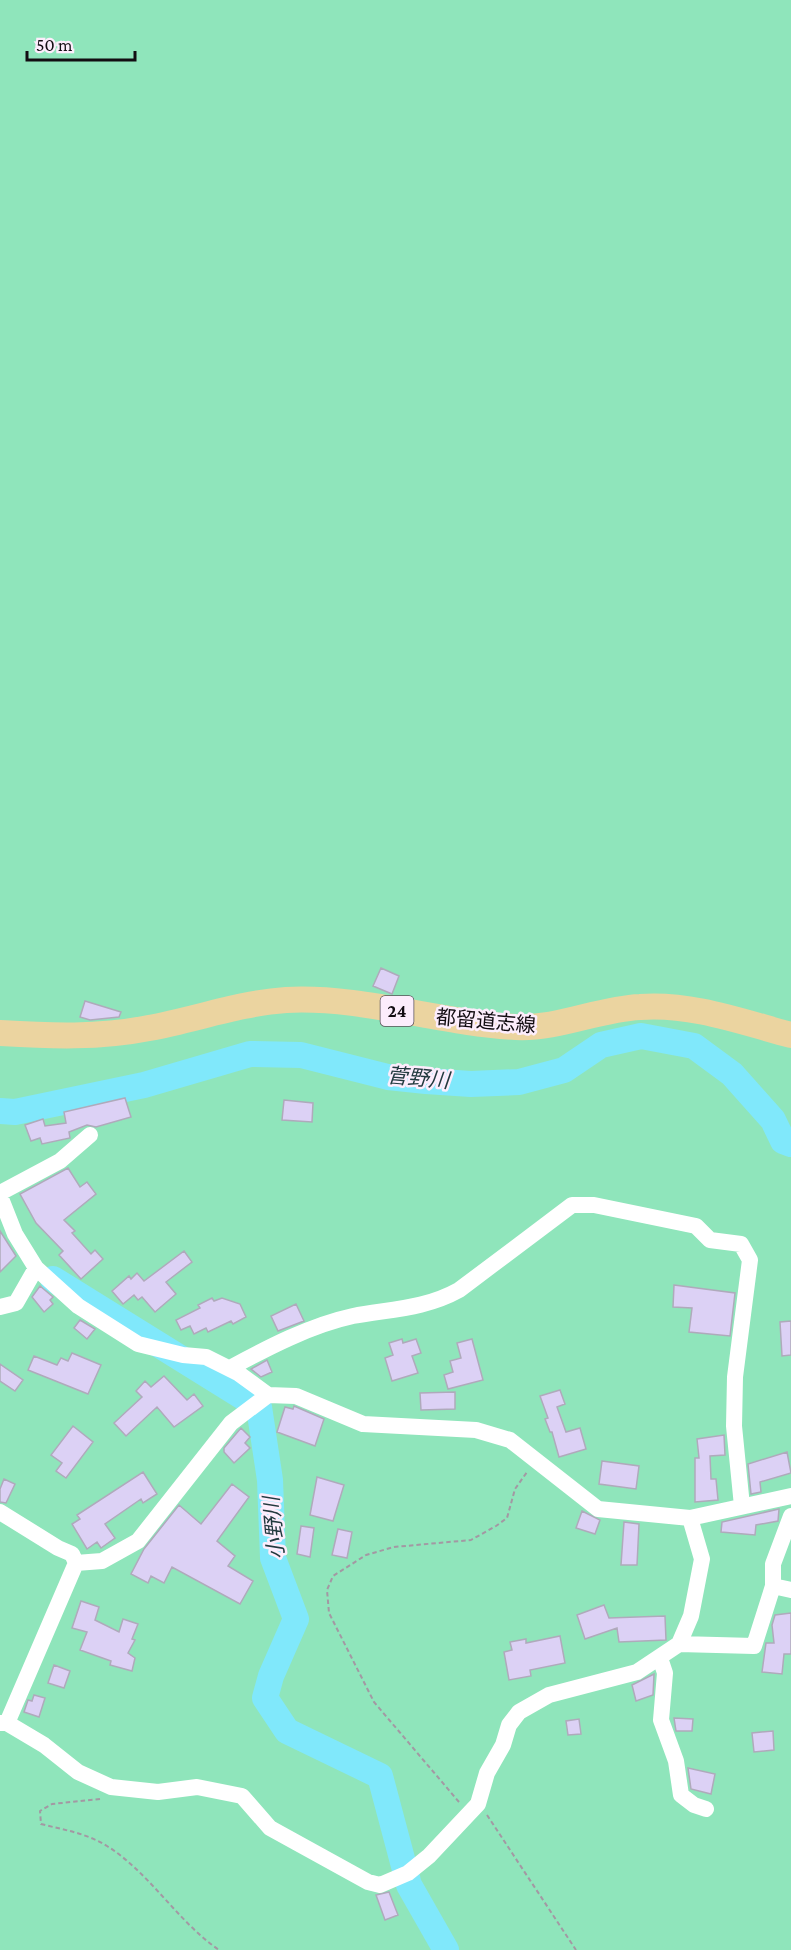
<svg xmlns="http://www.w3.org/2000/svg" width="791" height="1950" viewBox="0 0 791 1950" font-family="'Crimson Pro','Noto Sans JP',serif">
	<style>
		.green { fill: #8fe5bb }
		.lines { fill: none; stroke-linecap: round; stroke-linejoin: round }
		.river { stroke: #80e8fb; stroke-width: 26 }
		.building { fill: #dcd1f5; stroke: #afaabb; stroke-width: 1.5 }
		.path { stroke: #a398a3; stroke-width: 2; stroke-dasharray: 4.5 3; stroke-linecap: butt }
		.minor { stroke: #fff; stroke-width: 16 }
		.primary { stroke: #ebd4a0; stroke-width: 26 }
		.labels { text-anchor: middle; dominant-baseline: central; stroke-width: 5; stroke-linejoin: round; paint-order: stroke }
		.shield { fill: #fcedfc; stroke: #585058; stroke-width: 1.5 }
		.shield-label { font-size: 18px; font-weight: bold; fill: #120d12 }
		.street-label { font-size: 20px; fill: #120d12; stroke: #fcedfc }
		.water-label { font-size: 21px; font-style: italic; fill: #223a3f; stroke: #fcedfc }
	</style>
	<rect width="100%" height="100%" fill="#fcedfc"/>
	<!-- green -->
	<path class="green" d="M0,0H791V1950H0Z"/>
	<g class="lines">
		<!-- river -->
		<path class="river" d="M0,1111L15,1112L144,1085L250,1054L301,1055L388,1077L426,1081L471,1084L519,1082L564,1070L601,1045L641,1036L694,1046L732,1074L773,1120L783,1141L791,1144
			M53,1279L259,1407L270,1480L273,1558L296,1619L271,1676L265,1698L287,1731L380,1776L409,1885L446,1950"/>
	</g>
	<!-- building -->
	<path class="building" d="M381,968L399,976L392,994L373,986Z
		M85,1001L121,1012L119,1017L90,1020L80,1017Z
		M125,1098L131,1117L96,1127L87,1125L69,1132L70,1138L42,1144L40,1138L31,1141L25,1125L43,1119L45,1126L66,1123L64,1112Z
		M284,1100L313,1103L312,1122L282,1120Z
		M68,1168L80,1187L87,1182L96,1194L64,1220L75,1231L72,1233L91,1254L95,1250L103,1259L81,1279L59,1255L63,1251L36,1223L20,1194Z
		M0,1231L16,1256L0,1272Z
		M184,1251L192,1262L166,1282L176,1294L155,1312L142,1297L138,1300L134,1295L123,1304L112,1291L129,1276L131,1279L137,1273L144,1281Z
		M674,1285L735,1293L730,1336L689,1332L692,1308L673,1307Z
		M40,1286L53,1297L50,1300L53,1304L44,1312L32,1297Z
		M212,1298L214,1301L222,1298L240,1304L246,1317L233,1324L231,1321L208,1332L206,1328L194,1334L190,1326L181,1330L176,1320L200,1308L198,1305Z
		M296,1304L304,1321L278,1331L271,1316Z
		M80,1320L95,1329L87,1339L74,1328Z
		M791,1321V1355L782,1356L780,1322Z
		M402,1339L403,1343L416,1339L421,1353L412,1356L418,1373L392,1381L385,1358L393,1355L389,1343Z
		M472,1339L483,1380L448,1389L444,1375L453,1372L450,1361L461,1358L457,1343Z
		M72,1353L101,1365L88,1394L28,1370L34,1356L57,1365L61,1358L68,1361Z
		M267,1360L272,1372L261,1377L251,1369Z
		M0,1364L23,1380L15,1391L0,1381Z
		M164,1376L187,1400L194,1394L203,1406L174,1427L157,1407L126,1436L114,1423L142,1397L136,1391L145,1381L151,1387Z
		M560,1390L565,1404L557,1407L566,1432L580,1428L586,1449L559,1457L552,1432H550L545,1419L548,1418L540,1396Z
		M455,1392V1409L421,1410L420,1393Z
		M294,1406L324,1419L315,1446L277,1432L285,1407L293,1409Z
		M73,1426L93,1442L66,1478L56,1471L62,1463L51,1455Z
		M241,1428L250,1437L245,1443L250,1448L234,1463L224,1452V1448Z
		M724,1435L725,1455L710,1456L711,1479H716L718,1500L695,1502V1458H699L697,1439Z
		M787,1452L791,1473L760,1482L761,1492L751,1494L748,1464Z
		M602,1461L639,1466L636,1489L599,1484Z
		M143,1472L157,1494L143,1503L141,1499L105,1524L115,1538L101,1548L97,1542L87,1549L72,1524L80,1519L77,1515Z
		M317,1477L344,1485L333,1521L310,1515Z
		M4,1479L15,1484L6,1503L0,1502V1489Z
		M232,1484L249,1497L217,1541L235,1556L228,1566L253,1581L240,1604L172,1567L164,1583L151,1576L148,1583L131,1574L144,1549L179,1505L201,1524Z
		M779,1509L778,1521L756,1525L755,1535L721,1532L722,1522Z
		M582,1511L600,1520L595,1534L576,1528Z
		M624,1522L639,1524L637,1565H621Z
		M301,1526L314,1528L310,1557L297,1554Z
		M338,1529L352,1532L347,1558L332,1555Z
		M81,1601L99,1607L95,1620L119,1632L123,1619L138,1624L132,1639L135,1640L128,1653L135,1658L132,1671L110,1665L111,1661L80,1650L87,1632L72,1628Z
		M604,1605L609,1618L665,1616L666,1640L619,1642L617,1628L585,1639L577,1615Z
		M791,1613V1654H784L782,1674L762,1672L766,1643H774L772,1625L775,1615Z
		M560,1636L565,1663L530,1670L531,1676L509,1680L504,1652L512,1650L510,1642L526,1639V1643Z
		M54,1665L70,1671L64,1688L48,1683Z
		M654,1674L653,1695L636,1701L632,1685Z
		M34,1695L45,1698L39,1717L24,1712L28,1700L32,1701Z
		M674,1718L693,1719L692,1731H676Z
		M579,1719L581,1734L568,1735L566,1721Z
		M773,1731L774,1750L754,1752L752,1733Z
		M688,1768L715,1774L711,1794L691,1789Z
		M389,1892L398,1915L385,1920L376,1895Z"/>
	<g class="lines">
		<!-- path -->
		<path class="path" d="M100,1799L52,1804L40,1811L41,1824C64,1830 86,1833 107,1846C150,1873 177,1921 219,1950
			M459,1802L374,1702L329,1613L327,1590L333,1576L366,1555L394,1547L471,1540L496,1526L507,1518L515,1489L527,1472
			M487,1815L576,1950"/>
		<!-- minor -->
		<path class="minor" d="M0,1193L60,1161L90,1135
			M0,1196L15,1234L36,1268L78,1306L138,1344L183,1355L206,1357L238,1373L268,1395L296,1396L363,1424L476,1430L510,1440L598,1509L690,1518L791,1496
			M0,1307L16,1303L36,1268
			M230,1368C267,1348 311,1325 353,1316C390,1309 425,1309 459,1290L572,1205H594L696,1226L710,1240L741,1244L750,1260L735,1377L734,1426L742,1506
			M0,1512L58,1548L72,1554L76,1563L7,1723
			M791,1516L773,1564V1586L791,1590
			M76,1563L102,1561L138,1541L231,1423L268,1395
			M679,1644L754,1646L773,1586
			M660,1658L665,1673L661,1720L676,1761L681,1795L694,1805L706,1809
			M0,1723H7L44,1745L78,1772L111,1787L158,1792L197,1787L242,1796L270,1828L368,1882L380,1885L408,1873L429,1856L478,1804L487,1773L503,1745L509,1725L519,1712L549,1695L637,1672L679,1644L691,1616L702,1559L690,1518"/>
		<!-- primary -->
		<path class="primary" d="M0,1033C50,1036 99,1038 149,1028C194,1020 240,1003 286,1000C363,996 439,1023 516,1027C559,1029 598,1009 640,1007C691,1003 742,1022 791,1035"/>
	</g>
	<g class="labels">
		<!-- shield labels -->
		<rect class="shield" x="380.5" y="996" width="33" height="30" rx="4.5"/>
		<g class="shield-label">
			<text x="397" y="1011">24</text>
		</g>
		<!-- street labels -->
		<g class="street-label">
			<text transform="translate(486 1021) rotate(5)">都留道志線</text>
		</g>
		<!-- water labels -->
		<g class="water-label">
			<text transform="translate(418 1078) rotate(5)">菅野川</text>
			<text transform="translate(274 1528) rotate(-95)">小野川</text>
		</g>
	</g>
	<!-- scale -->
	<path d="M27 51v9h108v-9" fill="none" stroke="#120d12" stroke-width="3"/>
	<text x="36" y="51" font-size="18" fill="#120d12" stroke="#fcedfc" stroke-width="4.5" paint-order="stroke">50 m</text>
</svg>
